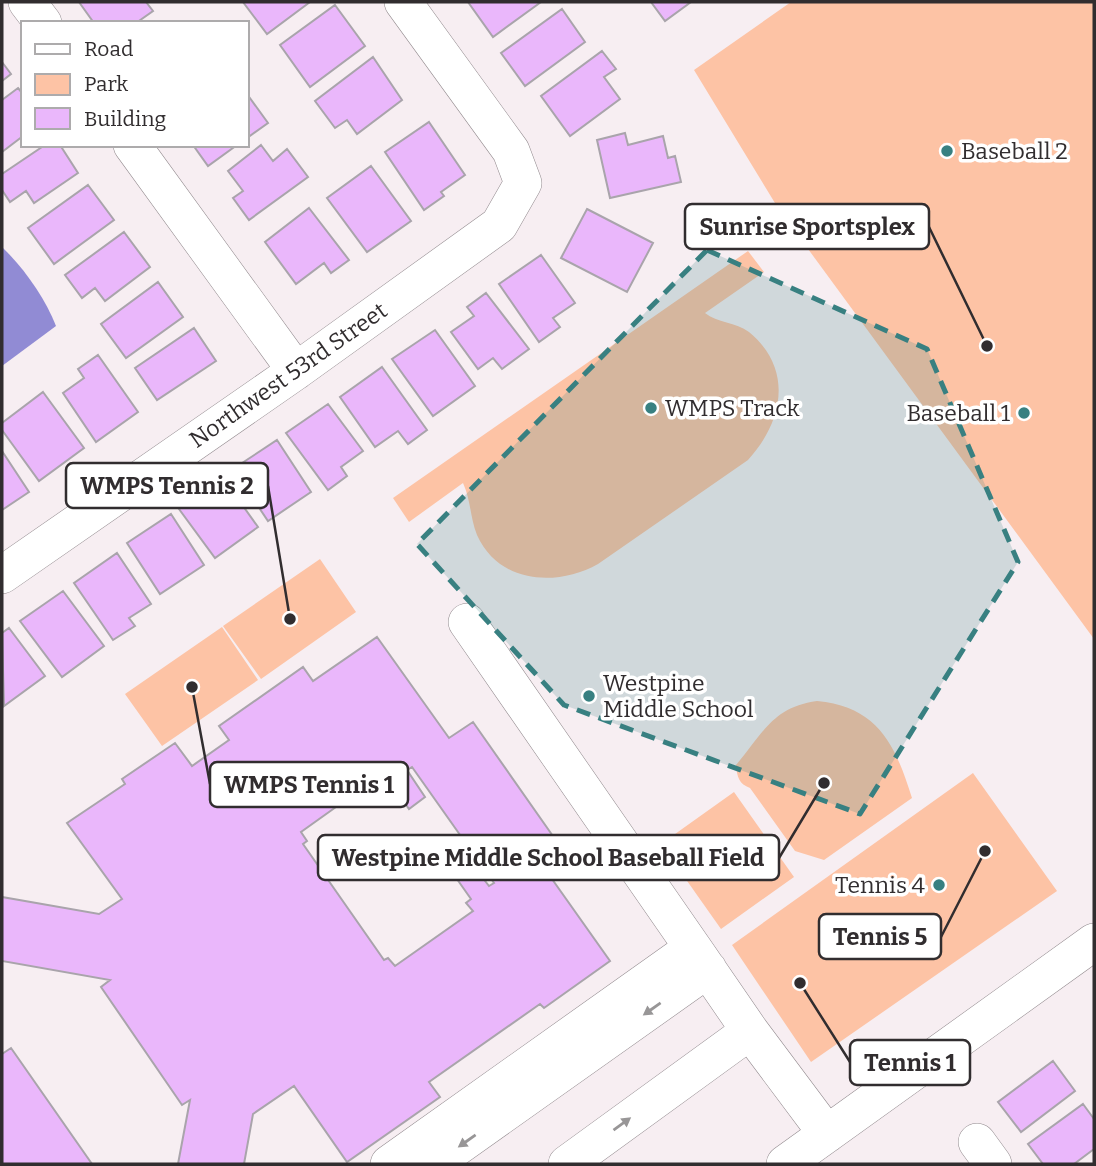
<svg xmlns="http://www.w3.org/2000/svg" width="1096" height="1166" viewBox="0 0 1096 1166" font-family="Bitter,serif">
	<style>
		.green { fill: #fdc3a5 }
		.water { fill: #918bd4 }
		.building { fill: #eab7fb; stroke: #a9a4ab; stroke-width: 2; fill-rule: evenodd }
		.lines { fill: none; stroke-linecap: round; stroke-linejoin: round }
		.minor-casing { stroke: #928a8e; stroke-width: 38 }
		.minor { stroke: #fff; stroke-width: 37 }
		.oneway { fill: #989697 }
		.marked { fill: #388081; fill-opacity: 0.2; stroke: #388081; stroke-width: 5; stroke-dasharray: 14 9; stroke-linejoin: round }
		.poi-dot { fill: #388081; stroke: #fff; stroke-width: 2.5 }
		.labels { text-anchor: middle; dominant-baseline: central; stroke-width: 7; stroke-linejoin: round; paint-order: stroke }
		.poi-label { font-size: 23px; fill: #312d2f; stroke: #fff; text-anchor: start }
		.street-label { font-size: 23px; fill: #312d2f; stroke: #fff }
		.leader { fill: none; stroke: #312d2f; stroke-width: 2.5 }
		.callout-dot { fill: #312d2f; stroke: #fff; stroke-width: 2.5 }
		.callout { fill: #fff; stroke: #312d2f; stroke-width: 2.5 }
		.callout-label { font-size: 24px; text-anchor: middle; font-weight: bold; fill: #312d2f }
	</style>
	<rect width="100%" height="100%" fill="#f7eef2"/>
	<!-- green -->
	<path class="green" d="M791,2H1094V639L778,208L694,70Z
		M748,251L764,272L705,313C717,323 736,322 749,332C794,369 783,422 748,460L598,564C557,587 499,584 477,535C470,518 471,500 463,483L409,522L393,498Z
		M320,559L356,612L261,679L223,626Z
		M222,627L258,680L162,746L125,694Z
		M817,701C878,707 895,744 912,798L824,860L795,851L750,788C739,784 737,777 736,765C763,733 773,707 817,701Z
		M973,773L1057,891L811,1062L732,945Z
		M734,792L794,877L721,929L661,844Z"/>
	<!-- water -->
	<path class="water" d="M2,247C24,268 45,298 56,326L2,366Z"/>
	<!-- building -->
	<path class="building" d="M79,2H146L153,11L136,23H94Z
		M243,2H310L267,34Z
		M468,2H541L493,37Z
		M651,2H691L665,21Z
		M335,5L365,46L310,87L280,45Z
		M562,9L585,42L525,86L501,53Z
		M602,51L616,69L604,77L620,99L570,136L541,96Z
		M373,57L402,100L357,134L347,120L335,128L315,101Z
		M2,62L11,74L2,81Z
		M18,88L23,94V136L2,152V100Z
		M247,94L268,123L247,138Z
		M429,122L465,175L441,192L444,196L424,210L385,152Z
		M625,133L628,145L663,136L668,158L675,156L681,182L610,198L597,140Z
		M45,145H60L78,173L34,203L26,191L10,202L2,190V174Z
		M193,145H237L208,166Z
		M261,145L273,161L287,149L308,177L249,220L233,198L243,191L228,171Z
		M371,166L411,221L367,252L327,198Z
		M88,185L114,220L54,264L28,228Z
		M309,208L349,260L331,273L324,263L296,284L265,242Z
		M587,209L653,243L627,292L561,258Z
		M124,232L150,267L105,301L95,288L82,298L65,275Z
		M541,255L575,303L553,318L560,327L539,342L499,284Z
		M158,282L183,317L126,358L101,324Z
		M486,293L529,349L502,369L493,358L478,369L451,332L474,316L467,307Z
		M194,328L216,361L157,400L135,368Z
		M435,330L475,386L433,416L392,359Z
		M98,355L138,412L96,442L63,393L84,378L78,369Z
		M382,367L427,430L408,444L398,431L375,447L340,397Z
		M43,392L84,448L39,481L2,430V423Z
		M328,404L363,451L341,467L347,476L328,490L286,433Z
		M277,440L311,492L268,521L233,469Z
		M2,451L29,492L2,510Z
		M223,478L258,527L215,558L179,509Z
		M171,514L204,565L160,594L127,543Z
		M117,553L151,604L129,618L135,626L113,640L74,583Z
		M63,591L104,646L62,677L20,621Z
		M9,628L45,676L4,706L2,633Z
		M377,637L449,738L473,722L555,839L535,855L610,961L544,1008L540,1004L429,1082L440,1097L347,1162L294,1086L253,1114L244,1164H178L190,1100L182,1105L101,987L110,980L2,961V897L99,914L122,899L67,823L125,784L122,779L175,743L192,766L229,740L219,726L303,667L313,681ZM412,767L494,883L489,886L469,860L452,872L471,899L466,903L473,911L395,966L388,958L384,960L303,844L307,841L301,832L378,777L385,785L390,782L409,809L425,797L407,770Z
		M11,1048L92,1164H2V1054Z
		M1053,1061L1075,1091L1021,1132L998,1102Z
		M1083,1104L1094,1119V1149L1074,1164H1043L1028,1144Z"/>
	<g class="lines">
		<!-- minor casing -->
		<g class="minor-casing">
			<path id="minor" d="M27,2L43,23
				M132,145L296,371
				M2,575L296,371L499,225L523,183L511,151L403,2
				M467,622L693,948
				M977,1142L993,1164
				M389,1164L693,948L750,1031L827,1134
				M433,1164L708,969
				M567,1164L750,1031
				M785,1164L1094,942"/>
		</g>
		<!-- minor -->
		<use href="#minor" class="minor"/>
	</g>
	<!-- one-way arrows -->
	<defs><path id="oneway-solid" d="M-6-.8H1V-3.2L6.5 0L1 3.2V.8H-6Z" transform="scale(1.75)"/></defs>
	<g class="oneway">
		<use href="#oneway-solid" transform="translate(652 1009) rotate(145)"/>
		<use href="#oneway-solid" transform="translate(622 1124) rotate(-36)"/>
		<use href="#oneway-solid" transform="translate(467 1141) rotate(145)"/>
	</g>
	<!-- marked area -->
	<path class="marked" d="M707,250L927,349L1018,562L860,814L564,705L417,544Z"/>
	<!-- markers -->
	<g class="poi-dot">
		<circle cx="947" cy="151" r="7"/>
		<circle cx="651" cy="408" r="7"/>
		<circle cx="1024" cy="413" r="7"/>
		<circle cx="589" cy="696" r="7"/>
		<circle cx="939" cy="885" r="7"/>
	</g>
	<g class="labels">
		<!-- poi labels -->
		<g class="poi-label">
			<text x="961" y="151">Baseball 2</text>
			<text x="665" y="408">WMPS Track</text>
			<text x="1010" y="413" text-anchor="end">Baseball 1</text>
			<text x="603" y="683">Westpine<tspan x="603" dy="26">Middle School</tspan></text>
			<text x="925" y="885" text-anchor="end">Tennis 4</text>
		</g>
		<!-- street labels -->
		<g class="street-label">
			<text transform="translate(288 375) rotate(-35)">Northwest 53rd Street</text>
		</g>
	</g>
	<!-- callouts -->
	<path class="leader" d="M987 346L929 227M290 619L268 486M192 687L210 784M824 783L779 858M985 851L941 937M800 983L850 1062"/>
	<g class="callout-dot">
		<circle cx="987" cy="346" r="7"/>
		<circle cx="290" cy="619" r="7"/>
		<circle cx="192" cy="687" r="7"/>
		<circle cx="824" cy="783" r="7"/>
		<circle cx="985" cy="851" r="7"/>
		<circle cx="800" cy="983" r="7"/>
	</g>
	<g class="callout">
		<rect x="685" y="204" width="244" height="45" rx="7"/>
		<rect x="66" y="463" width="202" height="45" rx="7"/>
		<rect x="210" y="762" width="198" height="45" rx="7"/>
		<rect x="318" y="835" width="461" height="45" rx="7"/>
		<rect x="819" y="914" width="122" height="45" rx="7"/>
		<rect x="850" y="1040" width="120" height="45" rx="7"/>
	</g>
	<g class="callout-label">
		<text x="807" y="235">Sunrise Sportsplex</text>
		<text x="167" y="494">WMPS Tennis 2</text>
		<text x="309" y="793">WMPS Tennis 1</text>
		<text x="548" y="866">Westpine Middle School Baseball Field</text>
		<text x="880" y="945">Tennis 5</text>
		<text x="910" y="1071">Tennis 1</text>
	</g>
	<!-- border -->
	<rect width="1096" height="1166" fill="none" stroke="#312d2f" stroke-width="7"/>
	<!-- legend -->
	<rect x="21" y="21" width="228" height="126" fill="#ffffff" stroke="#adabac" stroke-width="2"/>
	<rect x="35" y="44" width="35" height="10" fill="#ffffff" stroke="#adabac" stroke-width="2"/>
	<text x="84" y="56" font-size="21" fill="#312d2f">Road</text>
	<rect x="35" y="74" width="35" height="21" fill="#fdc3a5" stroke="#adabac" stroke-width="2"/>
	<text x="84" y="91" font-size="21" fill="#312d2f">Park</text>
	<rect x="35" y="108" width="35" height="21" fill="#eab7fb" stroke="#adabac" stroke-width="2"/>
	<text x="84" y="126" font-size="21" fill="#312d2f">Building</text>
</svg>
